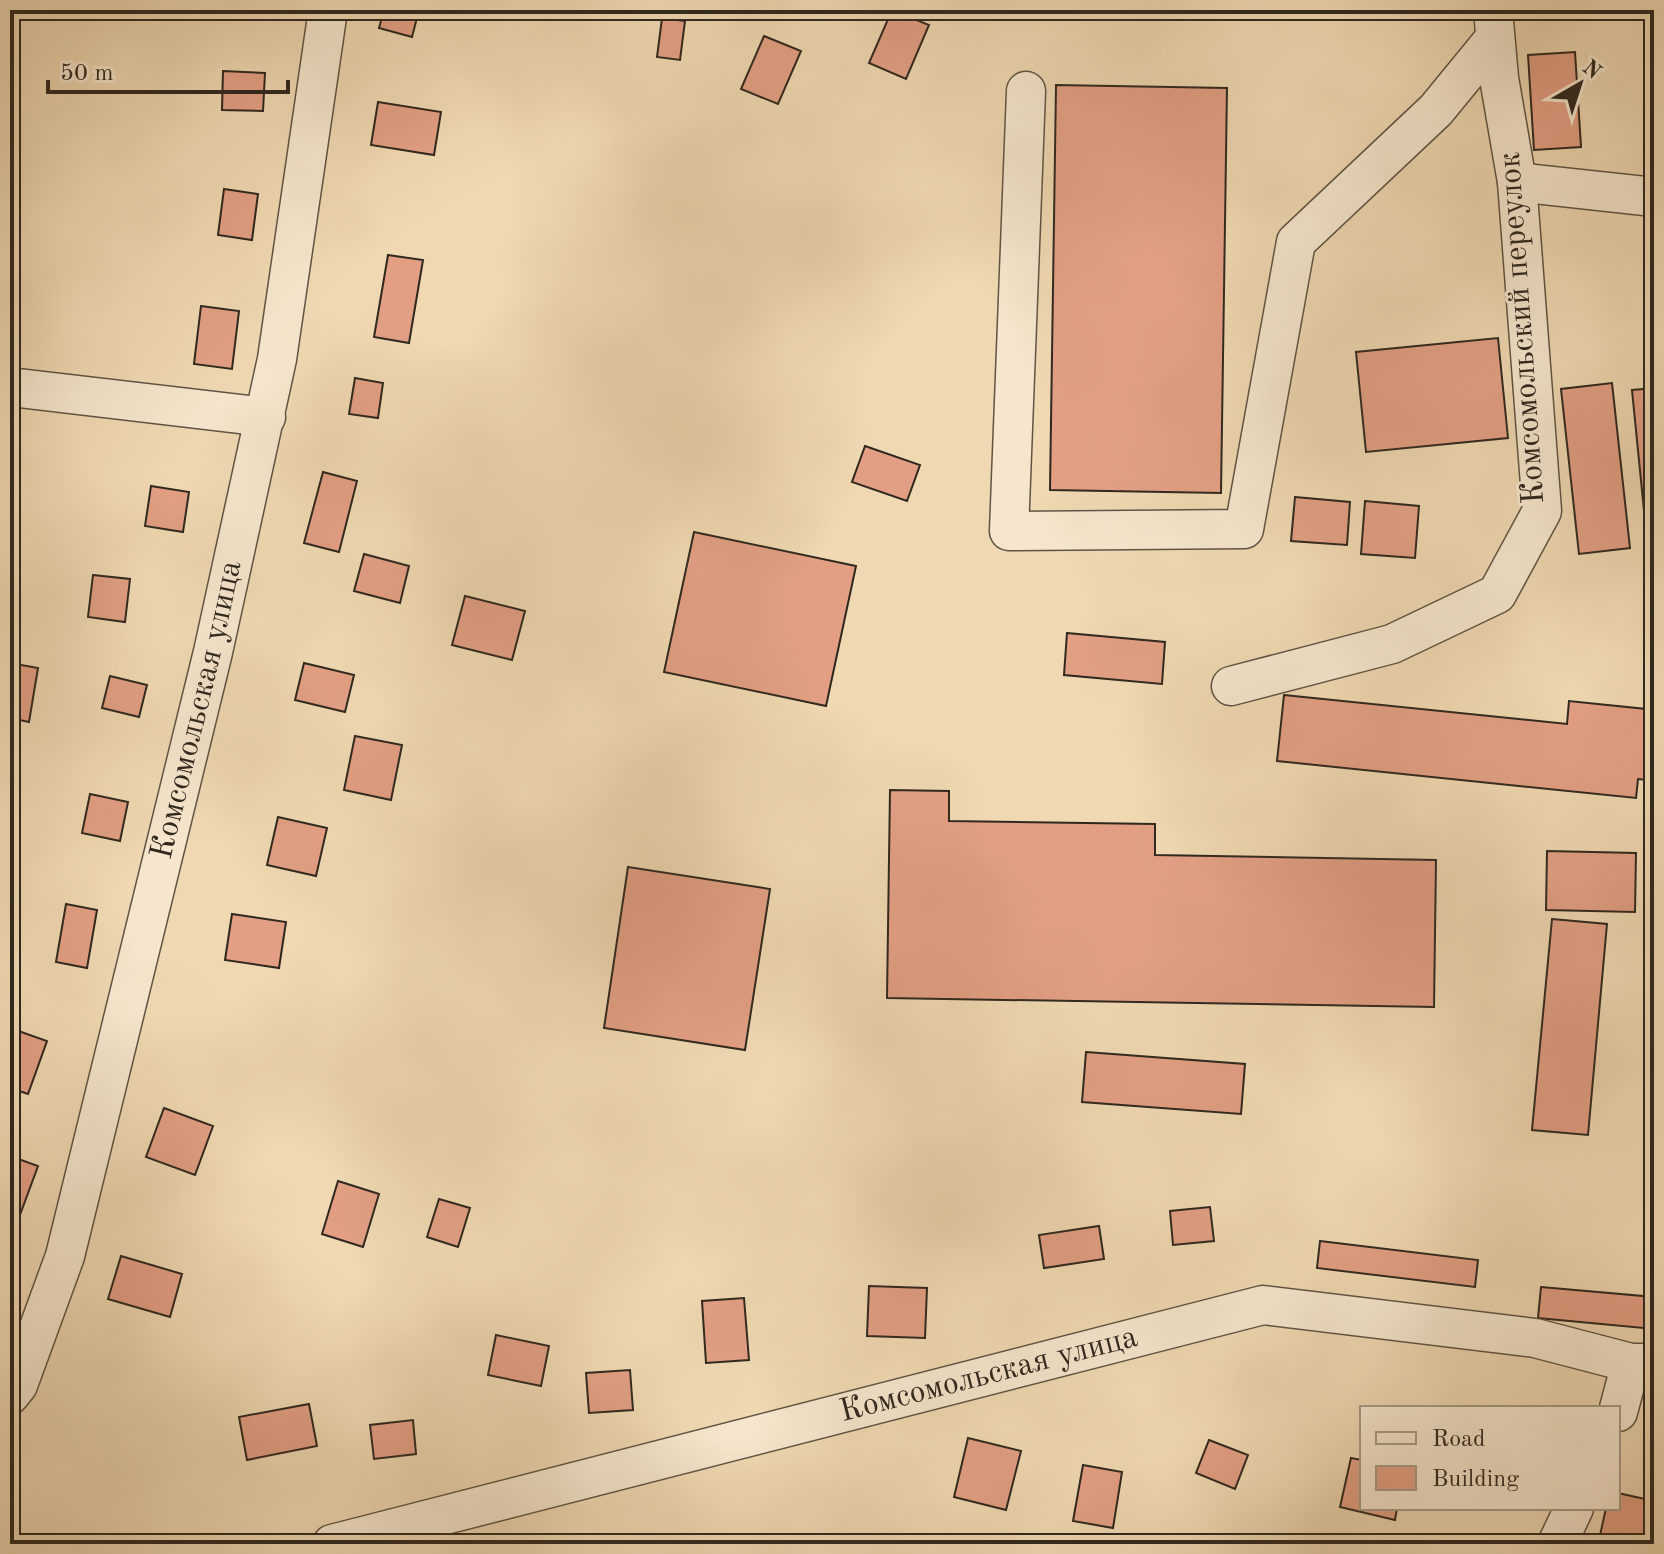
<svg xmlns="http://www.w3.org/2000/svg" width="1664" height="1554" viewBox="0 0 1664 1554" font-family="'Old Standard TT',serif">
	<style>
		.building { fill: #e29f84; stroke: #30281f; stroke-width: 2 }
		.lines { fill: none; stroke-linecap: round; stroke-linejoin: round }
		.minor-casing { stroke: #605444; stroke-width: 41 }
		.minor { stroke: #f5e6cd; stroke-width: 38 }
		.labels { text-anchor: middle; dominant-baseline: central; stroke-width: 6; stroke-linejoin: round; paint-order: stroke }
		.street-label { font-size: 32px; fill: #30281f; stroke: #f5e6cd }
	</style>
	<rect width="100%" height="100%" fill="#efd8b2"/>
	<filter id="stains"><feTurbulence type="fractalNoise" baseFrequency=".0025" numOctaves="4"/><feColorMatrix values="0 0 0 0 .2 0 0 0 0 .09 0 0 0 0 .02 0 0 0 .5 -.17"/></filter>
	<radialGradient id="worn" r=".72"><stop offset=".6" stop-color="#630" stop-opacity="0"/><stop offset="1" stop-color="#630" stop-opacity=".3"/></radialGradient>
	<!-- building -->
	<path class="building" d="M384,10H419L412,37L379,28Z
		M892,10L929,25L906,79L869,63Z
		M662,18L685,21L680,60L657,57Z
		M764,36L801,51L778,104L741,89Z
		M1575,52L1581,147L1534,150L1528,55Z
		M223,71L265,73L263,111L222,110Z
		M1056,85L1227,88L1221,493L1050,490Z
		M378,102L441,112L434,155L371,145Z
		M224,189L258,194L252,240L218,235Z
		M388,255L423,260L409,343L374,337Z
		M201,306L239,311L232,369L194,364Z
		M1498,338L1508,438L1366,452L1356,352Z
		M355,378L383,383L378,418L349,414Z
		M1612,383L1630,548L1579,554L1561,389Z
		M1654,388V541H1647L1632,390Z
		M865,446L920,465L907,501L852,482Z
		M323,472L357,481L339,552L304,543Z
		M151,486L189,492L183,532L145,526Z
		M1295,497L1350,502L1347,545L1291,541Z
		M1365,501L1419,506L1415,558L1361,554Z
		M694,532L856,566L826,706L664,672Z
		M364,554L409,566L400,603L354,591Z
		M93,575L130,579L125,622L88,617Z
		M465,596L525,611L512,660L452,645Z
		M1067,633L1165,642L1162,684L1064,675Z
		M10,663L38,668L29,722L10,718Z
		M304,663L354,675L345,712L295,700Z
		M110,676L147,685L139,717L102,708Z
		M1284,695L1567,724L1569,701L1646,709L1644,727L1653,728L1648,780L1638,779L1636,798L1277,761Z
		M355,736L402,745L391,800L344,790Z
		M890,790L949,791V821L1155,824V855L1436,860L1434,1007L887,998Z
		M90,794L128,802L120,841L82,833Z
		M278,817L327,828L316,876L267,865Z
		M1547,851L1636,853L1635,912L1546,910Z
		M628,867L770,889L745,1050L604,1028Z
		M66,904L97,910L87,968L56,962Z
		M232,914L286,922L279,968L225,960Z
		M1552,919L1607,924L1588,1135L1532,1130Z
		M10,1028L47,1041L28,1094L10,1088Z
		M1086,1052L1245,1064L1241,1114L1082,1102Z
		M164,1108L213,1126L195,1175L146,1157Z
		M10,1156L38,1166L10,1242Z
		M338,1181L379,1194L363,1247L322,1234Z
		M439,1199L470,1208L458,1247L427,1237Z
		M1210,1207L1214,1241L1173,1245L1170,1211Z
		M1099,1226L1104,1259L1044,1268L1039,1235Z
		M1320,1241L1478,1260L1475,1287L1317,1268Z
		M121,1256L182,1274L170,1317L108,1299Z
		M869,1286L927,1288L925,1338L867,1336Z
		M1541,1287L1654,1297V1329L1538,1318Z
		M744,1298L749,1360L706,1363L702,1301Z
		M496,1335L549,1346L541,1386L488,1375Z
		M630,1370L633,1410L589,1413L586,1373Z
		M309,1404L317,1446L247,1460L239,1417Z
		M413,1420L416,1454L374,1459L370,1425Z
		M968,1438L1021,1451L1006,1510L954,1497Z
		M1209,1440L1248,1455L1235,1489L1196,1473Z
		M1351,1458L1362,1460V1508H1397L1395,1520L1340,1507Z
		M1083,1465L1122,1472L1113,1528L1073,1521Z
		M1618,1493L1654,1501V1544L1599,1540L1606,1508H1618Z"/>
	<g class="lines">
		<!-- minor casing -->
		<g class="minor-casing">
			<g id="minor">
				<path d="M1026,91L1009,531L1244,529L1296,242L1436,110L1495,38"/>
				<path d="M1517,182L1654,197"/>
				<path d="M10,387L266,417"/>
				<path d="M1231,686L1392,644L1497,594L1542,511L1517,182L1499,78L1493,10"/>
				<path id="s1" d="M10,1395L18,1385L65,1256L213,652L277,359L328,10"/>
				<path d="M1618,1412L1631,1363"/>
				<path id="s2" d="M332,1544L1263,1305L1535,1338L1631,1363H1654"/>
				<path d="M1557,1544L1574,1508"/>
			</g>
		</g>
		<!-- minor -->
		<use href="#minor" class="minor"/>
	</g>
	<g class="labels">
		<!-- street labels -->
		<g class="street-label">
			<text transform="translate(1523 328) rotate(-94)">Комсомольский переулок</text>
			<text stroke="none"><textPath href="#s1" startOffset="712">Комсомольская улица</textPath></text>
			<text stroke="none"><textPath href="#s2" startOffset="678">Комсомольская улица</textPath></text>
		</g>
	</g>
	<!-- margin -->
	<rect width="1664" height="1554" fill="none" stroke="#efd8b2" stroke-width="40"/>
	<rect x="12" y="12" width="1640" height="1530" fill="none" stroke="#30281f" stroke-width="4"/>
	<rect x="20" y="20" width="1624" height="1514" fill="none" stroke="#30281f" stroke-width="2"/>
	<!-- legend -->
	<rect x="1360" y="1406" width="260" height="104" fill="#f5e6cd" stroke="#a69a87" stroke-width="2"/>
	<rect x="1376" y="1432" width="40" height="12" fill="#f5e6cd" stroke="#a69a87" stroke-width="2"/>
	<text x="1432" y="1446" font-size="24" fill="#30281f">Road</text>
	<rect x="1376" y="1466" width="40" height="24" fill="#e29f84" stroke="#a69a87" stroke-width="2"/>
	<text x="1432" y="1486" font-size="24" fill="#30281f">Building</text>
	<!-- north arrow -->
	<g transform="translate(1580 84) rotate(39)" stroke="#f5e6cd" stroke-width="6" paint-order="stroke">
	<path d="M0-6L14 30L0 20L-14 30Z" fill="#30281f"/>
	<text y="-12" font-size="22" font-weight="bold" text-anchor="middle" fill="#30281f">N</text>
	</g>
	<!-- scale -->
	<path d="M48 80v12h240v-12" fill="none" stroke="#30281f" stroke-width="4"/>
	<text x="60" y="80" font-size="24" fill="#30281f" stroke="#f5e6cd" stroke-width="6" paint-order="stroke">50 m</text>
	<rect width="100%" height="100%" filter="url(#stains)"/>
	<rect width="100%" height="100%" fill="url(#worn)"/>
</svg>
